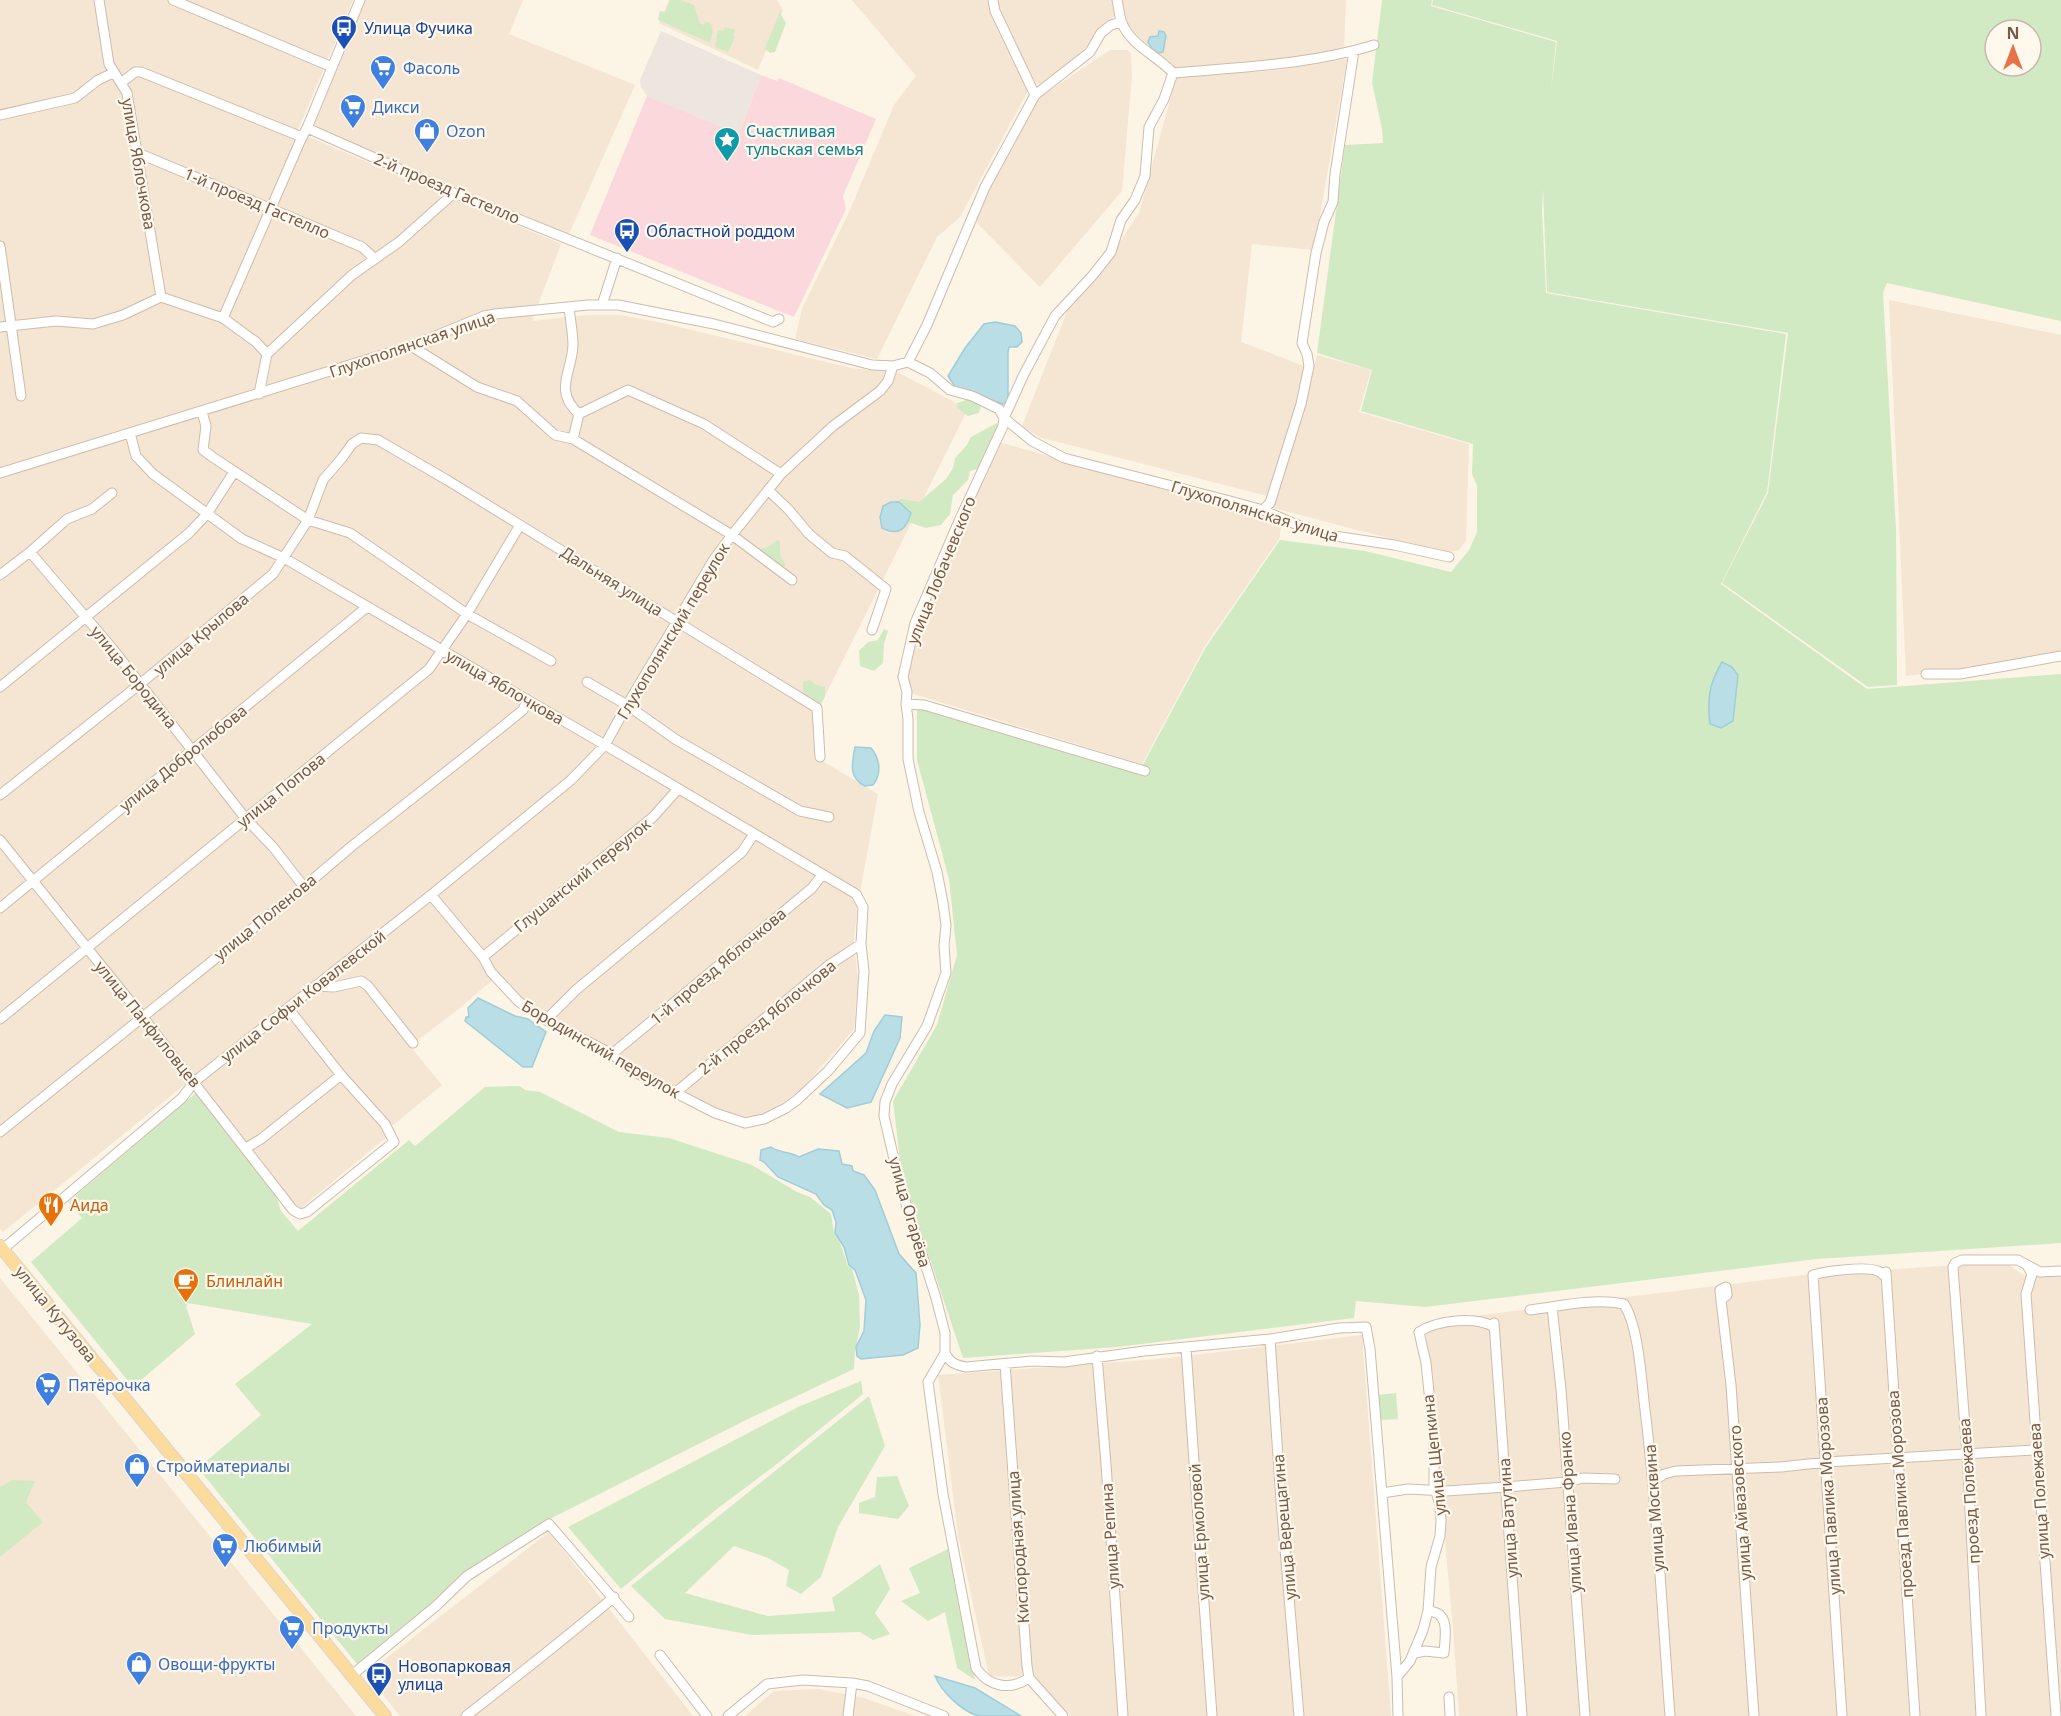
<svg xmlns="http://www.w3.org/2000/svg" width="2061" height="1716" font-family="'Noto Sans',sans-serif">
<rect width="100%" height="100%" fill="#fcf4e5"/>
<path fill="#f4e6d3" d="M0,0H353L297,132L561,244L532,321L586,315H621L667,324L851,368L899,373L968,409L821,704L824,762L878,794L857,909L854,941L858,979L854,1029L802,1089L767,1115L750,1119L716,1110L521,1001L498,975L460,1008L410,1046L442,1085L392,1126L395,1130L301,1208L297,1207L194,1077L3,1232L0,1229Z
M365,0H523L509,34L635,85L569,234L457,189L317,128L314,122Z
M669,0H777L783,10L758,70L659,23Z
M852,0H987L991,13L1028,91L960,217L937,237L877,359L795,339L802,309L850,210L894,105L916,76Z
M996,0H1114L1117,13L1094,36L1074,63L1041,85L1036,84L998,10Z
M1120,0H1346L1344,50L1259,62L1176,69L1144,44L1127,23Z
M1110,50H1127L1131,54L1132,75L1122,191L1040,287L974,220L986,191L1040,97Z
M1347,59L1314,250L1252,244L1241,342L1304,366L1294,412L1267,496L1039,437L1022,426L1072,299L1093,283L1139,213L1176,78L1279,70Z
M1889,300L2061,335V657L1906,676Z
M1317,355L1371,370L1359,412L1469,444L1466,540L1459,550L1446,553L1273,508L1303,415Z
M999,442L1282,523L1279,539L1205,646L1142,764L907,692V678L917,630Z
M2004,1262L2024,1275L2061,1274V1716H1459L1453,1628L1425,1322L1805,1275Z
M0,1278L356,1716H0Z
M1362,1335L1391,1716H1071L1033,1677L989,1676L958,1535L938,1375L1160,1359Z
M549,1532L693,1716H400L366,1674Z
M819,1689L864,1698L915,1716H745L774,1691Z"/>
<path fill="#ece6df" d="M661,31L761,75L739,134L647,96L641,87L640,80Z"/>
<path fill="#fad8db" d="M761,75L777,81L779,78L876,119L843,196L846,209L794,317L590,235L647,96L739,134Z"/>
<path fill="#d2eac3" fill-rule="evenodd" d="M670,0H681L694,5L700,23L704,25L705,21L711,24L713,31L710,43L658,20L660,11L665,12Z
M1382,0H1432L1431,6L1556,42L1551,90L1557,41L1432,5L1433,0H2061V321L1887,283L1883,293L1896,530L1897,685L1868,687L1722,583L1768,493L1788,333L1547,292L1543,189L1542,210L1546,293L1786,334L1767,492L1721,584L1867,689L2061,674V1243L1817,1259L1425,1307L1356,1301L1354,1318L1117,1347L963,1358L902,1176L893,1101L937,1025L957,955L949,879L917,760V706L1138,774L1206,647L1280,540L1365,551L1451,572L1469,550L1477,532V486L1472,474L1473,444L1361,411L1372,370L1317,353L1345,145L1383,143L1382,129L1372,83ZM1995,30H2031V66H1995Z
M781,10V15L786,23L775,52L770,53L765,49L766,45Z
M725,27L735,30L733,36L735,37L728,52L715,47L718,30L723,31Z
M967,396L982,403L979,413L968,416L958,409L957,403L964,401Z
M997,423L1000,428L987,449L981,468L970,471L968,480L953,495L950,514L941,525L926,528L908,522L911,517L908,509L898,506V501L901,499L919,502L946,479L953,468L955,458L967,445L971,437Z
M777,540L780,542V554L786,566L779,568L761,555L760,549L770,546Z
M884,629L888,631L884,644L883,663L874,671L860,666L859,651L868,642L878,640Z
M810,680L816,685L825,687V697L821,703L810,701L803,691V682Z
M520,1086L525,1090L540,1092L619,1132L669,1138L752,1165L797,1192L810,1197L831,1214L834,1233L840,1243L848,1266L852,1269L859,1295L860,1328L855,1351L854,1369L746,1420L548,1520L436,1602L357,1664L198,1468L261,1415L235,1384L312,1324L188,1303L186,1306L195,1334L133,1387L31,1262L82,1218L68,1202L197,1092L275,1193L281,1211L298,1231L409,1140L415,1146L485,1087Z
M861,1381L863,1394L777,1464L717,1509L621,1589L568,1527L798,1407Z
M1396,1393L1398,1419L1379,1420L1377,1395Z
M869,1396L885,1446L838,1527L821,1577L801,1594L786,1586L789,1570L768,1558L734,1546L685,1593L768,1616L835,1611L832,1598L880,1564L890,1589L875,1613L890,1634L873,1640L860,1632L752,1635L665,1619L631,1586Z
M897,1476L909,1506L898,1519L859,1513V1503L875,1497L877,1477Z
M13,1480L35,1481L26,1502L43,1522L0,1557V1487Z
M950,1548L975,1680L957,1668L945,1612L928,1621L901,1601L920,1593L909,1568Z"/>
<path fill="#b9dee6" stroke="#9fced8" stroke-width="1.5" d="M1159,31L1164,32L1166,36L1163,52L1158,53L1152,49L1148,42L1150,37L1158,36Z
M995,322L1015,326L1021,333L1022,342L1017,347H1009L1008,352V400L1003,404L956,388L948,376L965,348L984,324Z
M891,502H899L911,513C906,530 899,536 882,528L880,517L883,506Z
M1722,662L1732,667L1738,675L1733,721L1721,728L1710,724C1707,698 1709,684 1722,662Z
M855,747L871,748C880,758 882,774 873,785L865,786C848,777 852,764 855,747Z
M478,998L515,1016L528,1019L546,1032L532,1067H523L465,1021L466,1017H469L468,1008Z
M885,1015L902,1017L900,1038L871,1102L847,1108L820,1094L866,1053L874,1031Z
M771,1147C781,1154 790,1151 799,1157L818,1149L839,1151L842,1164L852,1166L853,1171L864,1175L875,1190L899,1254L916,1273L920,1325L918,1348L903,1355L861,1359L857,1356L856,1347L864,1331L866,1300L855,1270L849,1265L844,1247L835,1233L836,1222L832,1210L824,1205L816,1194L778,1177L764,1162L760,1160L761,1150Z
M935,1676L975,1688L1021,1716C1008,1716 991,1716 979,1716C962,1712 941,1691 935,1676Z"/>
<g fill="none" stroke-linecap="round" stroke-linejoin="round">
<defs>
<path id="minor" d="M99,0L109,64L127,93L161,297
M173,0L332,67
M993,0L995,11L1035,95
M1117,0C1119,8 1119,16 1122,23C1131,46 1158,56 1173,73C1240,67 1309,65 1374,45
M1173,73L1164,99L1149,127L1145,176L1135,200L1121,220L1111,252L1093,275L1055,316L1024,374L1004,418L1032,441L1064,458L1230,501L1263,510L1295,524L1328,535L1394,545L1449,557
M121,83L135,72H141L302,137L307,128L360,0
M0,115L75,98L98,80L113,73
M307,128L454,193L773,322L779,319
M138,153L362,247L374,258
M0,246L21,396
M602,305L617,258
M569,307C570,319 573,332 573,345C572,372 553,391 579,414
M223,318L302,137
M0,327L56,321L93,324L123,315L161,297L223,318L256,342L267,354
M411,346L477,387L517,401L555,435L573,439L732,535L792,580
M908,362L927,325L985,187L1035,95L1090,52L1101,33L1111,25L1121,22
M259,394L267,354L352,275L399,242L454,193
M202,412L206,426L203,450L214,458L308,520L350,533L467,614L551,661
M130,433L136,456L153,474L242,539L284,558L605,745L856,894L863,907L861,944L864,971L860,1033L828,1071L797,1100L786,1108L764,1119L745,1123L715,1113L631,1070L612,1054L546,1020L519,1002L491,972L483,957L431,895
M573,439L579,414L628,390L704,424L781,474
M0,473L411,346L484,316L495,314L588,305H618L714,324L872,365L893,366L908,362L930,373L950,390L972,396L999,409L1004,418L1003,426L959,521L915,623L903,677L907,692L906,704L924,705L1145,771
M768,490L788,509L809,534L832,553L845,556L886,589L872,630
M1263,510L1270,503L1301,404L1309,366L1307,354L1302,343L1316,253L1324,222L1333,202L1335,174L1354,51
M30,552L112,648L246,819L273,847L304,887
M0,575L30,552L67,519L92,509L112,493
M1926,674H1960L2061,656
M587,682L627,705L675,739L800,811L829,817
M0,687L189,533L207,514L234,472
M906,704L908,719V759L919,812L937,872L943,903L946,925L944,946L946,973L927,1026L892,1084L885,1102L884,1116L900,1185L936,1298L945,1333V1353L928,1382L943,1494L976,1668C989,1687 1010,1691 1029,1678
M0,795L140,684L273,574L308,520L323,480L342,458L352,444L361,438L378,440L447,480L817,708L820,757
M0,840L142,1016L293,1210L300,1214L307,1212L394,1142L385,1124L341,1075L288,1008
M0,908L367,607
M483,957L653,817L678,789
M315,986L334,987L361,981L368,986L413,1043
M0,1019L429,669L467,614L520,525
M546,1020L576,990L742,852L754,834
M612,1054L812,888L822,875
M675,1093L829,965L861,944
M0,1132L298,892L352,846L471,752L523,710L527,700
M246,1148L261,1139L341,1075
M3,1249L182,1098L194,1082L431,895L571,780L605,745L627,705L714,559L732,535L781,474L833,426L880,391L888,381L893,366
M2028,1267L2032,1274L2026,1294L2056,1716
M1886,1272L1915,1716
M1721,1300L1727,1295L1726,1287L1720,1290L1721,1300L1731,1385L1754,1716
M1552,1307L1561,1389L1585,1716
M1530,1310C1561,1306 1593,1298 1624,1304C1638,1326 1641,1374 1644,1401C1657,1506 1662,1611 1670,1716
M1494,1323L1522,1716
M1270,1339L1281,1501L1299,1716
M1186,1348L1212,1716
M945,1353C950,1363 956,1365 966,1367L1032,1361L1064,1362L1144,1351L1270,1339L1339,1328L1366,1327L1370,1349L1397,1677L1398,1716
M1097,1356L1106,1464L1123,1716
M1005,1364L1027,1666L1029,1678L1063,1716
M1654,1481L1664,1474L1676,1471L1781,1467L1826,1462L2036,1450
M1382,1493L1408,1489L1446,1491L1506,1487L1567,1482L1583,1478L1615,1479
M1415,1653L1425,1651L1444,1653C1445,1636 1451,1612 1428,1611
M660,1655L707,1716
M352,1675L436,1606L467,1576L549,1524L629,1617
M1397,1677L1410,1661L1423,1630L1428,1611L1431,1567L1440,1536L1441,1521L1440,1505L1434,1485V1441L1426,1363L1419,1332C1437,1320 1476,1316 1494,1327
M1449,1697L1450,1716
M466,1716C516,1677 566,1638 614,1597
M728,1716L767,1684L803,1680L852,1683L868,1686L944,1716
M848,1716L852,1683
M1842,1716L1813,1275C1826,1271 1866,1266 1878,1271C1881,1272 1883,1275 1886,1277
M1981,1716L1967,1454L1953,1267L1955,1263L1962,1260H2018L2040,1272L2061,1271"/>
<path id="major" d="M0,1246L385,1716"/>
</defs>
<use href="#minor" stroke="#cebcab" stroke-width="11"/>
<use href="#major" stroke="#dbd4d0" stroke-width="14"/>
<use href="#minor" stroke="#fff" stroke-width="9"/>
<use href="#major" stroke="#fbdc9d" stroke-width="12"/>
</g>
<defs>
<symbol id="bus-pin" viewBox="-11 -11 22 30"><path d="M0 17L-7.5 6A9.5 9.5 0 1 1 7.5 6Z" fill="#1a4fb4" stroke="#fff8ec"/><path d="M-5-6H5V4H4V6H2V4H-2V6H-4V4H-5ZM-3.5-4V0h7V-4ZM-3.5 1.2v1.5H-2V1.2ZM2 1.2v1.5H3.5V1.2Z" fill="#fff"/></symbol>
<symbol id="supermarket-pin" viewBox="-11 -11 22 30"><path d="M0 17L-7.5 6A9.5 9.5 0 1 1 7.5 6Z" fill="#3f7fe0" stroke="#fff8ec"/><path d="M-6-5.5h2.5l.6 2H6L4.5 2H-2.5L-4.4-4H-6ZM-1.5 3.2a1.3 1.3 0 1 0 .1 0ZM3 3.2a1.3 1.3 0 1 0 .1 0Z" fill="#fff"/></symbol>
<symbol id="shop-pin" viewBox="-11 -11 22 30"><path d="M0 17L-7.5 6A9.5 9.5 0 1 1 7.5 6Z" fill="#3f7fe0" stroke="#fff8ec"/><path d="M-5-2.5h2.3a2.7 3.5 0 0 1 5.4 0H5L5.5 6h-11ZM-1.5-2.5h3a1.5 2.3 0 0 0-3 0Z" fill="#fff"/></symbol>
<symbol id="sight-pin" viewBox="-11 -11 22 30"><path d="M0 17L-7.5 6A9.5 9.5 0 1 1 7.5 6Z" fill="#0f9aa8" stroke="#fff8ec"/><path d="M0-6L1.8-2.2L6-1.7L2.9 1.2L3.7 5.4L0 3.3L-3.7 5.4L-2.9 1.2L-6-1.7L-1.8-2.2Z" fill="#fff"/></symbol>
<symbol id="restaurant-pin" viewBox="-11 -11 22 30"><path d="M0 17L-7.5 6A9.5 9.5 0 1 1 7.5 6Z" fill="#e8710a" stroke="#fff8ec"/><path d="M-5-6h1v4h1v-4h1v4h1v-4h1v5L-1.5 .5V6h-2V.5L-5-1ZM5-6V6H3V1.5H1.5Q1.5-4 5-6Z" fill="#fff"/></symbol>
<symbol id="cafe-pin" viewBox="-11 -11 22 30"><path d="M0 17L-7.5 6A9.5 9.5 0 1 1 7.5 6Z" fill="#e8710a" stroke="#fff8ec"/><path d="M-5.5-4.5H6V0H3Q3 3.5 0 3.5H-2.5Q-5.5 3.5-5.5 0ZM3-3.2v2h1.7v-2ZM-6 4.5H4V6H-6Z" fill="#fff"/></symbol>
</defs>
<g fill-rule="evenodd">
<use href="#bus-pin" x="329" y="13" width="30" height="40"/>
<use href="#supermarket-pin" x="368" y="53" width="30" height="40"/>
<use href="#supermarket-pin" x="338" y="92" width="30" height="40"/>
<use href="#shop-pin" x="412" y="116" width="30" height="40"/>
<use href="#sight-pin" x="712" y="125" width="30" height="40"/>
<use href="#bus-pin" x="612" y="216" width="30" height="40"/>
<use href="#restaurant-pin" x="36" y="1190" width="30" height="40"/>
<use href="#cafe-pin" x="171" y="1266" width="30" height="40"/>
<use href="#supermarket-pin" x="33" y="1370" width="30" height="40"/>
<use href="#shop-pin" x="122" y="1451" width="30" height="40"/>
<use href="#supermarket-pin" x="210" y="1531" width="30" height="40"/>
<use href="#supermarket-pin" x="277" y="1613" width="30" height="40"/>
<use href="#shop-pin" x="124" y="1649" width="30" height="40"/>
<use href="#bus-pin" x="364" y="1660" width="30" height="40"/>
</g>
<g text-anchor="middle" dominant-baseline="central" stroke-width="4.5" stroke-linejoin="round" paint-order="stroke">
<g font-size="16" fill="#164399" stroke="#fff8ec" text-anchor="start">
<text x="364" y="28">Улица Фучика</text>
<text x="646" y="231">Областной роддом</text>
<text x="398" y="1666">Новопарковая<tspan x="398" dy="18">улица</tspan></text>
</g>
<g font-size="16" fill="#366cbe" stroke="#fff8ec" text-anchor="start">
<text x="403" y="68">Фасоль</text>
<text x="372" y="107">Дикси</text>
<text x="446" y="131">Ozon</text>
<text x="68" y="1385">Пятёрочка</text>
<text x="156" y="1466">Стройматериалы</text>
<text x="244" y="1546">Любимый</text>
<text x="312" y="1628">Продукты</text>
<text x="158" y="1664">Овощи-фрукты</text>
</g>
<g font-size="16" fill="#0d838f" stroke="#fff8ec" text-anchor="start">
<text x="746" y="131">Счастливая<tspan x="746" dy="18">тульская семья</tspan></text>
</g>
<g font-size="16" fill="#765b4a" stroke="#fff8ec">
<text transform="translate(139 164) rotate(80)">улица Яблочкова</text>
<text transform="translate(447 188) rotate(23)">2-й проезд Гастелло</text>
<text transform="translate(257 203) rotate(23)">1-й проезд Гастелло</text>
<text transform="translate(412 344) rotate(-19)">Глухополянская улица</text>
<text transform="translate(1255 511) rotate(17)">Глухополянская улица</text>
<text transform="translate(941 570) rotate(-68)">улица Лобачевского</text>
<text transform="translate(612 581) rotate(32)">Дальняя улица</text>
<text transform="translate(673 631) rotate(-59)">Глухополянский переулок</text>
<text transform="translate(201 634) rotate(-40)">улица Крылова</text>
<text transform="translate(134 677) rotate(51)">улица Бородина</text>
<text transform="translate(505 687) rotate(30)">улица Яблочкова</text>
<text transform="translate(183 758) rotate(-39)">улица Добролюбова</text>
<text transform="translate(281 790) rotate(-39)">улица Попова</text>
<text transform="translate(582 875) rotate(-39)">Глушанский переулок</text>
<text transform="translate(265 917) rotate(-39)">улица Поленова</text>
<text transform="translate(718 966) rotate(-40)">1-й проезд Яблочкова</text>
<text transform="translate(303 996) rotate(-38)">улица Софьи Ковалевской</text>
<text transform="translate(767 1017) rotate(-39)">2-й проезд Яблочкова</text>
<text transform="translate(148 1024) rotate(51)">улица Панфиловцев</text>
<text transform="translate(601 1049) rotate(30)">Бородинский переулок</text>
<text transform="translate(910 1212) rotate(74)">улица Огарёва</text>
<text transform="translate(56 1314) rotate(51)">улица Кутузова</text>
<text transform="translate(1434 1455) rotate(-96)">улица Щепкина</text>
<text transform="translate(1969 1491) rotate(-94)">проезд Полежаева</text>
<text transform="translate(2039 1491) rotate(-94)">улица Полежаева</text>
<text transform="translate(1900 1494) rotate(-94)">проезд Павлика Морозова</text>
<text transform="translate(1828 1496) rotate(-94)">улица Павлика Морозова</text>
<text transform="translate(1740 1503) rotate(-94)">улица Айвазовского</text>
<text transform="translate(1654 1508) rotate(-94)">улица Москвина</text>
<text transform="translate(1570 1512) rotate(-94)">улица Ивана Франко</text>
<text transform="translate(1508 1518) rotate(-94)">улица Ватутина</text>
<text transform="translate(1284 1527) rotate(-95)">улица Верещагина</text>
<text transform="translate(1199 1532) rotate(-94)">улица Ермоловой</text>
<text transform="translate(1110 1536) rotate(-94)">улица Репина</text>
<text transform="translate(1018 1547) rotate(-94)">Кислородная улица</text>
</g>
<g font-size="16" fill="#c56008" stroke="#fff8ec" text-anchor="start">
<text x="70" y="1205">Аида</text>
<text x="206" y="1281">Блинлайн</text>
</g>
</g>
<g transform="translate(2013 48)"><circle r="28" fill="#fff8ec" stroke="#c8b9ab" stroke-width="1.5"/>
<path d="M0-4.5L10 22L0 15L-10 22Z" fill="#e77249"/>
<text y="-9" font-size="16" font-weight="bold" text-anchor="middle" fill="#765b4a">N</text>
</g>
</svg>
